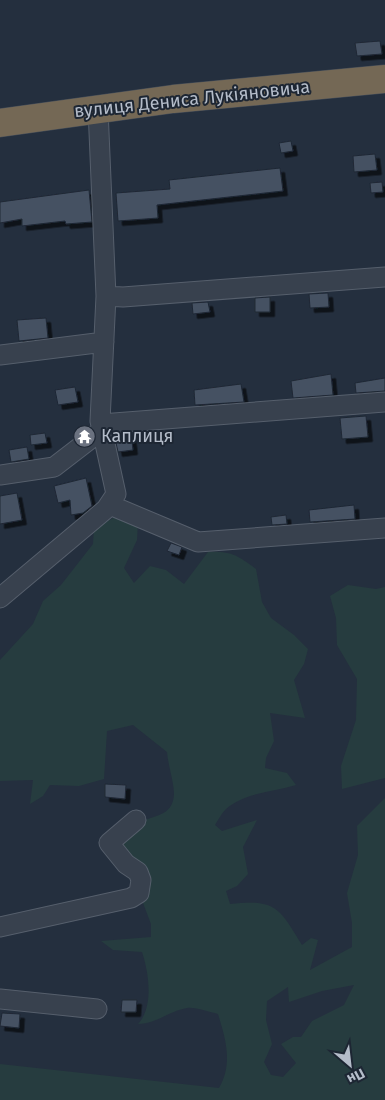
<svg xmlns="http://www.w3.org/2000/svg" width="385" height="1100" font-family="'Fira Sans',sans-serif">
<defs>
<filter id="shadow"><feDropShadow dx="4.5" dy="4.5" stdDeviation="0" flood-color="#0009"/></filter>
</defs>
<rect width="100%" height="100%" fill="#242f3e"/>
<path fill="#263c3f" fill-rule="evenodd" d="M120,514L138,522L137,540L124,568L134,583L150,566L166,570L184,584L208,552C231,551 237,555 256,569L262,602L271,618L294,635L308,649L304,664L294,680L305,718L270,713L274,741L266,758L265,768L287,773L296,785C273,792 246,792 226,809C222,813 218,820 215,825L222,831L257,820L243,847L248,874L237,886L226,891L230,904C275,899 279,907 302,945L311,938L318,940L310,970L352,947V923L347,893L358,855L357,826L385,798V1100H0V1064L219,1088C233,1064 226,1040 218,1014C209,1012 196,1007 187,1008C169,1011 156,1024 138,1024C154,1007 149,973 142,952L113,950L101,941L151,937V924L143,903L146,883L118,841C124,835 131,829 138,824C152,814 173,818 174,794C174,782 168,765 167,752L133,725L107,731L104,779L79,786L50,785L43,796L30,804L33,780L0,781V660L33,624L43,601L61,585L93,544L94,529ZM354,985L344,1005L312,1021L301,1037H293L281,1044L296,1063L283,1077L271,1075L264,1062L272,1044L266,1020L267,1001L288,987L289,1002L322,991Z
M348,585L376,589L385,587V778L342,789L341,766L356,720L357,679L337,645L336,618L330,596Z"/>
<path fill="#455162" stroke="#1f2835" filter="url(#shadow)" d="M380,41L382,54L357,56L355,43Z
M291,141L293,151L281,153L279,143Z
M375,154L377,170L354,172L353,156Z
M280,168L283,191L157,205L158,218L118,221L116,193L170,189L169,180Z
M382,182L383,192L371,193L370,183Z
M89,190L92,222L66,224L65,221L22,226V219L0,223V202Z
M328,293L329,307L310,308L309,294Z
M270,297V312H255V298Z
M208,302L210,312L193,314L192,303Z
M46,318L48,338L19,341L17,320Z
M331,374L333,395L293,398L291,381Z
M385,378V391L356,393L355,383Z
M241,384L244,402L195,405L194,390Z
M75,387L78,402L58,405L55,390Z
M366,416L368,437L342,439L340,418Z
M45,433L47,443L31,445L30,435Z
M131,433L133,450L118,452L114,434Z
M27,447L29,459L11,462L9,450Z
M86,478L92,506L83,513L71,515L70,500L58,503L54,486Z
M17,493L22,520L0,524V496Z
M354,505L355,519L310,522L309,510Z
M286,515L287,524L272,525L271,517Z
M171,543L182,547L179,555L167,551Z
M105,784L126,785L125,799L105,797Z
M122,1000H137L136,1012H121Z
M2,1013L20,1014L19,1028L0,1026Z"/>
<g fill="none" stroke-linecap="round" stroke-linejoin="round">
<defs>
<path id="minor" d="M106,296L123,297L385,277
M0,355L104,342
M101,424L385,402
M0,475L54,467L102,430
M110,505L198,542L385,528
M0,598L106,509L116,494L100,421L106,296L98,109
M0,927L131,898L139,893L141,880L138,872L126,864L109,843L136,820
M0,999L97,1009"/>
<path id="highway" d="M0,123L173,99L385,79"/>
</defs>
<use href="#minor" stroke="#565f6c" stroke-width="21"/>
<use href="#highway" stroke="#434c59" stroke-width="29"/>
<use href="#minor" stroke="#38414e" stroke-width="19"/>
<use href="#highway" stroke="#746855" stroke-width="28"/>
</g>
<defs>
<symbol id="temple-disc" viewBox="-11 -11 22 22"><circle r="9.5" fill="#6b7280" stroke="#1d2633"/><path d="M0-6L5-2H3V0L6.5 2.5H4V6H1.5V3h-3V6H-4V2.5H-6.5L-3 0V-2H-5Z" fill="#fff"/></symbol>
</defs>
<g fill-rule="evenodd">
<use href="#temple-disc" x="72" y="424" width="25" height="25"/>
</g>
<g text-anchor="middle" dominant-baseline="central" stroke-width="4" stroke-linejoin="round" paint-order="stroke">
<g font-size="18" fill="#b4bcc9" stroke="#1d2633">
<text transform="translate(192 99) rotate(-6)">вулиця Дениса Лукіяновича</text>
</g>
<g font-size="18" fill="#b4bcc9" stroke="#1d2633" text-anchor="start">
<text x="101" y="436">Каплиця</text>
</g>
</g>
<g transform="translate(350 1065) rotate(152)" stroke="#1d2633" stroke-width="4" paint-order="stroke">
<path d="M0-4L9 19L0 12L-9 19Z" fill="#b4bcc9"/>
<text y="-8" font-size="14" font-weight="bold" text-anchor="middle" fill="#b4bcc9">Пн</text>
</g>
</svg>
